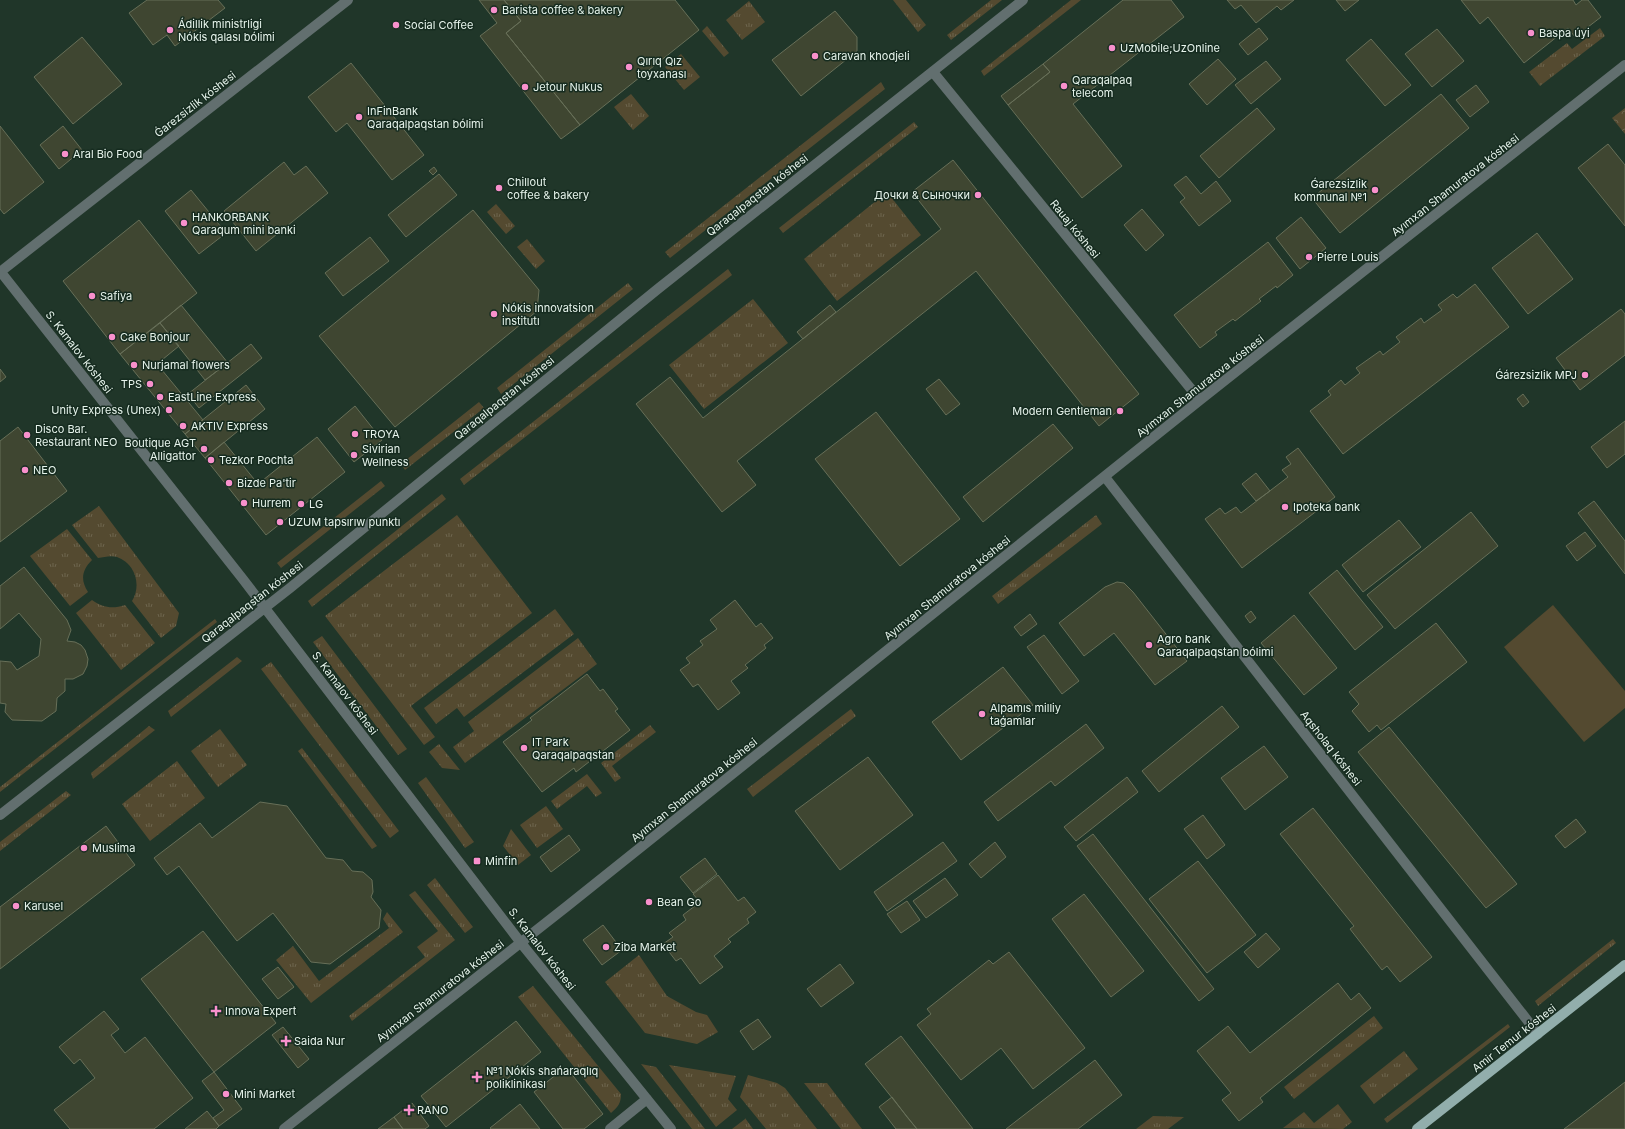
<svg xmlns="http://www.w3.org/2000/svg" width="1625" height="1129" font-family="Inter,sans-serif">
<defs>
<pattern id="grass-tufts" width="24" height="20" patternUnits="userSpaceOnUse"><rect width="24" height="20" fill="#544a30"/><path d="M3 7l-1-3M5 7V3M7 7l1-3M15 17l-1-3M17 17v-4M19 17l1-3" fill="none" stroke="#6d654e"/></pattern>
<pattern id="park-crowns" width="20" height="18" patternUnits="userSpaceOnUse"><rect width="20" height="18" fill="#544a30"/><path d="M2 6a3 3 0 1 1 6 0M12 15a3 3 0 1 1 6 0" fill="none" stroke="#6d654e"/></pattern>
</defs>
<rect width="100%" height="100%" fill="#203629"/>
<path fill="url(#grass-tufts)" d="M893,0H906L926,25L918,32Z
M991,0H1002L951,40L947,35Z
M1071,0H1081L984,76L981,71Z
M749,1L765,22L742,40L726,20Z
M707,26L729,53L724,57L702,31Z
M1600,28L1605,36L1540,86L1529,72L1567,43L1572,49Z
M681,54L700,77L684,90L665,67Z
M881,82L885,89L670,258L665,252Z
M631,94L649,116L633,130L614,107Z
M914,122L918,127L783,233L779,228Z
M887,192L921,235L837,301L804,259Z
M496,204L515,226L506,234L487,212Z
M527,239L545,261L536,269L517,247Z
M728,269L732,275L464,485L460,479Z
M628,283L633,289L501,394L497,388Z
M753,299L788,343L704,409L669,365Z
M479,402L484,408L405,470L401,464Z
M381,481L385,486L281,568L277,563Z
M442,494L446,499L312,607L308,601Z
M99,506L179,613L176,626L161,638L132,601C142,585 135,563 117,557C111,555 104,557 98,558L72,525Z
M457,515L532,613L411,706L435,737L424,745L325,616Z
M1096,515L1102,524L998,604L992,596Z
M67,529L92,560C82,570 80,580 88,592L70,606L30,556Z
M92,600C103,608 113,609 125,605L155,643L121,670L76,613Z
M555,609L574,634L464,717L457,708L436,724L424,708Z
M215,619L217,622L0,792V787Z
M322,636L407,749L398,755L313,642Z
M578,638L597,664L465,763L453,747L474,731L468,722Z
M237,657L242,661L171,717L168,711Z
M271,662L399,831L390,838L261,669Z
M851,709L856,716L753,797L747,789Z
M650,725L656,732L612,766L621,778L615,782L601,763Z
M149,726L155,730L93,779L91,773Z
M220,729L247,765L218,787L191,751Z
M439,744L460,770L442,768L429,752Z
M302,748L377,846L372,849L298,751Z
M177,761L205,798L150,841L122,804Z
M587,774L602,793L596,797L587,786L557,809L551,801Z
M426,777L474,842L465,848L418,783Z
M66,791L71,795L0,851V842Z
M546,806L563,829L537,848L520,825Z
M511,829L531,855L518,865L503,846Z
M435,878L473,927L465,933L427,885Z
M415,891L455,940L352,1021L349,1016L425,957L417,947L438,931L409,895Z
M387,912L403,932L311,1003L276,960L293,946L319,981L389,928L383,919Z
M1613,939L1616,943L1538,1006L1535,1001Z
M639,955L667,996L696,1012L707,1015L718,1032L697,1044L645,1033L605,982Z
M533,986L621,1094C621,1103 618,1107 611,1113L518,997Z
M1374,1016L1383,1028L1294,1099L1284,1087Z
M1508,1024L1510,1027L1387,1123L1384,1119Z
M1404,1051L1418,1069L1374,1104L1360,1086Z
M641,1064L656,1067L705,1129H692Z
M669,1065L736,1076L728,1099L737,1110L716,1127Z
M748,1075L777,1083L785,1088L817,1129H766L740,1097Z
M804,1083H827L862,1129H841Z
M1338,1104L1352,1122L1343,1129L1283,1128L1304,1112L1314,1123Z
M1153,1116L1184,1117L1168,1129H1136Z
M745,1118L753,1129H732L745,1119Z"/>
<path fill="url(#park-crowns)" d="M1625,108V134L1612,118Z"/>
<path fill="#544a30" d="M1553,605L1625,691V708L1584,742L1504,647Z"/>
<path fill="#3f4631" stroke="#676f58" d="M147,0H218L225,8L175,46L167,35L153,45L129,13Z
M479,0H504L521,21L506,33L580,125L561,139L480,36L497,23Z
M504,0H675L699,30L580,125L506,33L521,21Z
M1123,0H1171L1184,17L1073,104L1122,166L1082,198L1008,105L1050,72L1043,64Z
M1227,0H1294L1281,10L1277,6L1256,23L1241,5L1235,9Z
M1336,0H1359L1345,11Z
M1461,0H1573L1576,5L1582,0H1588L1601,17L1575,37L1568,28L1524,63L1488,17L1480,24Z
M835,11L857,37V51L801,96L772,60Z
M1259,28L1268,39L1248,55L1239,44Z
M1437,29L1464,61L1432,87L1405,54Z
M82,37L122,84L73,124L34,77Z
M1371,39L1411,85L1385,106L1346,60Z
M1218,59L1236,79L1207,105L1189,84Z
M1266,61L1281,79L1251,104L1235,85Z
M351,63L424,155L392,180L347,123L336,132L308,97Z
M1043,64L1050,72L1008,105L1001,96Z
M1476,85L1489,102L1470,117L1456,100Z
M1441,94L1469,128L1340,233L1312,198Z
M1257,108L1275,129L1219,178L1200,156Z
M0,126L44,182L4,214L0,209Z
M63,126L82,150L59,169L40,145Z
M1608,144L1625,165V226L1578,168Z
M953,160L1139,394L1099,426L976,271L737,461L756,485L722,512L636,404L670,377L703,418L941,229L912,192Z
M284,162L294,175L306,166L328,193L256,251L224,211Z
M434,167L437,171L433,175L429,171Z
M439,174L457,195L406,237L388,215Z
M1186,176L1201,194L1216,181L1231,201L1199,226L1180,202L1185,198L1174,185Z
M191,190L226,233L199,254L165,211Z
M1142,209L1164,235L1146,251L1124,225Z
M473,210L539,290L537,311L395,427L319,336Z
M1301,217L1326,248L1300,269L1276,238Z
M139,220L197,293L120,354L63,281Z
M1537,233L1573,279L1528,314L1492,268Z
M370,237L389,261L343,296L325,273Z
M1268,242L1293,275L1277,288L1276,286L1259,299L1261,301L1235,321L1233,319L1215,332L1217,335L1200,348L1174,315Z
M1475,284L1509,327L1343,454L1310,411L1331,395L1328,391L1341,380L1345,385L1360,373L1356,368L1380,351L1383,355L1400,342L1396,337L1421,318L1424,323L1442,310L1438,305L1453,294L1457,298Z
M181,305L228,363L205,380L160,323Z
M830,305L836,312L803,339L797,332Z
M1621,309L1625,314V355L1580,390L1556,358Z
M160,323L179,346L157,364L203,420L185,434L120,354Z
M251,344L262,358L199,408L188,394Z
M0,369L6,377L0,382Z
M939,379L960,404L946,415L926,389Z
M246,385L265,409L205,458L185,434Z
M1523,394L1529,402L1523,407L1517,399Z
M355,406L382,440L354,462L328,429Z
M876,412L960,519L900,566L815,459Z
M1625,421V454L1607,468L1591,447Z
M1053,424L1073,448L983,522L963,497Z
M18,427L67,491L0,542V441Z
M317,437L345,472L266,535L205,458L224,442L258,484Z
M1298,448L1335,497L1242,568L1205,519L1220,508L1225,514L1236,507L1241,513L1288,477L1282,470L1291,464L1286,457Z
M1256,473L1270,491L1256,501L1242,484Z
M1594,501L1625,541V574L1578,513Z
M1471,512L1498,546L1395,629L1367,595Z
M1399,520L1421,547L1363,592L1342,565Z
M1585,532L1596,546L1577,561L1566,546Z
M24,567L67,620L71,630L67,641L75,642L81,645L85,650L88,659L87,666L83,674L73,679H65V691L57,698L56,711L42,721L12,720L5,712L6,704L0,703V661L11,662L17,670L39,656L41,639L19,613L0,629V586Z
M1337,570L1383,627L1355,650L1309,593Z
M1117,582L1124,583L1133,592L1187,661L1155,685L1114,633L1084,656L1059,623L1105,587Z
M735,600L756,627L761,623L773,638L764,645L766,648L745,665L748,668L731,681L740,693L718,710L698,684L693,687L680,670L690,663L686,658L703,645L700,641L717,629L710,620Z
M1251,611L1256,618L1250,623L1245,616Z
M1030,614L1037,624L1021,636L1014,627Z
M1294,615L1337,668L1304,695L1261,643Z
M1436,623L1467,662L1381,730L1377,725L1369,732L1352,711L1359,704L1349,692Z
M1044,635L1079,681L1062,694L1027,647Z
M1003,667L1033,705L961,760L932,722Z
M587,674L600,691L603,689L618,709L615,711L630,730L576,772L574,768L542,792L503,742L532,720L530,718Z
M1222,706L1239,727L1159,792L1142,771Z
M1086,724L1104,748L1055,786L1051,781L998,821L984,802Z
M1389,727L1517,884L1486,908L1358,752Z
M1264,746L1288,777L1245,810L1221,778Z
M868,757L913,815L840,870L795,811Z
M1127,777L1138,792L1076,841L1064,827Z
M260,802L287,806L326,858L343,860L352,871L363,872L372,880L373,892L371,897L381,910L379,928L330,964L311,962L273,913L237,941L179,866L167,875L154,858L200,823L212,838Z
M1313,808L1432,957L1400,982L1387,966L1382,970L1350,929L1354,926L1280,834Z
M1203,815L1225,845L1207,859L1184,829Z
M1576,819L1586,832L1565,848L1555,836Z
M106,826L135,865L0,969V907Z
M1093,834L1214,989L1199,1001L1077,846Z
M569,835L580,850L551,872L540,857Z
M943,842L957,861L887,911L874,892Z
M995,842L1006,857L981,878L969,864Z
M705,858L717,874L693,893L680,877Z
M1198,861L1256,935L1207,973L1149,899Z
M718,875L738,901L744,897L756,912L747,919L749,923L728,939L731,942L714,956L723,967L700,984L681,958L676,961L663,944L673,937L669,933L686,920L683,915L700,902L693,894Z
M945,878L958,895L926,918L913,901Z
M1084,894L1144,971L1111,997L1052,919Z
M907,901L920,920L901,933L887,914Z
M603,925L622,950L602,965L583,940Z
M203,931L276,1023L214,1072L141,979Z
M1266,933L1280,949L1258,968L1244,952Z
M1009,952L1085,1048L1033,1089L1001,1048L961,1080L917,1025L931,1014L927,1009L989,960L993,964Z
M840,964L854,983L821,1007L807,989Z
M278,967L294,987L278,999L262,979Z
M1338,983L1351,1000L1359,993L1371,1008L1260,1098L1263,1102L1239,1121L1222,1100L1231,1093L1197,1051L1228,1026L1250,1053Z
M104,1011L119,1029L111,1035L125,1053L145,1037L193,1098L154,1129H70L54,1110L95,1078L80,1059L74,1064L59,1047Z
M758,1019L771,1037L753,1050L740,1031Z
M516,1021L541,1052L446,1127L421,1096Z
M283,1027L309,1059L298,1068L272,1035Z
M901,1036L973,1129H917L865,1064Z
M1095,1060L1122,1095L1078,1129H1006Z
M566,1067L603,1114L584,1129H563L534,1092Z
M214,1072L242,1109L219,1126L213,1118L224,1110L202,1081Z
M1625,1082V1129H1564L1580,1117Z
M892,1097L907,1117L917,1129H896L879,1107Z
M412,1103L429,1126L425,1129H403L394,1117Z
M520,1104L540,1129H491L490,1128Z
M207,1111L219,1126L216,1129H185Z
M394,1117L403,1129H378Z"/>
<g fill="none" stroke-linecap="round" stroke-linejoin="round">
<path stroke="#626f6f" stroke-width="10" d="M933,72L1200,400
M0,271L242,578L521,943L671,1129
M0,272L348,0
M1105,477L1538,1034
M0,815L290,588L659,288L1023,0
M284,1129L566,907L1200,400L1625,65
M610,1129L647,1099"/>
<path stroke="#92aeac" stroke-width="10" d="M1417,1129L1625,965"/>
</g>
<g fill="#f890cc" stroke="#162c20" stroke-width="1.5">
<circle cx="494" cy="10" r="4"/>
<circle cx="396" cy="25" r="4"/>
<circle cx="170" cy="30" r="4"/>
<circle cx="1531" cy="33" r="4"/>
<circle cx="1112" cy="48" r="4"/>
<circle cx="815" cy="56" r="4"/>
<circle cx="629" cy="67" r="4"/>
<circle cx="1064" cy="86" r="4"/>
<circle cx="525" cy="87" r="4"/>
<circle cx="359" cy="117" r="4"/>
<circle cx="65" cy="154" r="4"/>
<circle cx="499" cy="188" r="4"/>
<circle cx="1375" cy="190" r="4"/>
<circle cx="978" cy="195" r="4"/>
<circle cx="184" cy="223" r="4"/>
<circle cx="1309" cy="257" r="4"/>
<circle cx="92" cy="296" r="4"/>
<circle cx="494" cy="314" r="4"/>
<circle cx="112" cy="337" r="4"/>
<circle cx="134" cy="365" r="4"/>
<circle cx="1585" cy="375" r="4"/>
<circle cx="150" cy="384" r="4"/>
<circle cx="160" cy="397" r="4"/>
<circle cx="169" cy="410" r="4"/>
<circle cx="1120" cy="411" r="4"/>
<circle cx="183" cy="426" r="4"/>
<circle cx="355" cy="434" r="4"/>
<circle cx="27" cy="435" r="4"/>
<circle cx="204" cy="449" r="4"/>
<circle cx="354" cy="455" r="4"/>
<circle cx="211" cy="460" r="4"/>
<circle cx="25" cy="470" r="4"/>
<circle cx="229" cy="483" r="4"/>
<circle cx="244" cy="503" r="4"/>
<circle cx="301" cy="504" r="4"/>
<circle cx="1285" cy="507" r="4"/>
<circle cx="280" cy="522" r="4"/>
<circle cx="1149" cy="645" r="4"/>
<circle cx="982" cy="714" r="4"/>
<circle cx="524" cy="748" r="4"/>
<circle cx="84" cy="848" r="4"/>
<rect x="473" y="857" width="8" height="8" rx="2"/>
<circle cx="649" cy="902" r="4"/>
<circle cx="16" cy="906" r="4"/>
<circle cx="606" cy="947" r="4"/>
<path d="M214 1005h4v4h4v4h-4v4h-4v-4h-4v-4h4z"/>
<path d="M284 1035h4v4h4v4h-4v4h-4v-4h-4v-4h4z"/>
<path d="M475 1071h4v4h4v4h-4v4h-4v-4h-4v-4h4z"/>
<circle cx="226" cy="1094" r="4"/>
<path d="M407 1104h4v4h4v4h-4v4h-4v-4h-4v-4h4z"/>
</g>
<g text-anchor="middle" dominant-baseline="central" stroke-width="3" stroke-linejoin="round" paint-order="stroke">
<g font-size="11" fill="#e7f4ec" stroke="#162c20" text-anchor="start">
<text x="502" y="10">Barista coffee &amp; bakery</text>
<text x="178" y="24">Ádillik ministrligi<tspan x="178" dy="13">Nókis qalası bólimi</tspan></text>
<text x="404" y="25">Social Coffee</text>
<text x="1539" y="33">Baspa úyi</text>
<text x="1120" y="48">UzMobile;UzOnline</text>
<text x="823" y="56">Caravan khodjeli</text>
<text x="637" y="61">Qırıq Qız<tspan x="637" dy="13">toyxanası</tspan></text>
<text x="1072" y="80">Qaraqalpaq<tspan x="1072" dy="13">telecom</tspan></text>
<text x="533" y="87">Jetour Nukus</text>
<text x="367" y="111">InFinBank<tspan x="367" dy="13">Qaraqalpaqstan bólimi</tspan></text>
<text x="73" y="154">Aral Bio Food</text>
<text x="507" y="182">Chillout<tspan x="507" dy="13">coffee &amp; bakery</tspan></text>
<text x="1367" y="184" text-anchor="end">Ǵarezsizlik<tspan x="1367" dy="13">kommunal №1</tspan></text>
<text x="970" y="195" text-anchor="end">Дочки &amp; Сыночки</text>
<text x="192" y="217">HANKORBANK<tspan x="192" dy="13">Qaraqum mini banki</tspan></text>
<text x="1317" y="257">Pierre Louis</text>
<text x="100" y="296">Safiya</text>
<text x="502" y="308">Nókis innovatsion<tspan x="502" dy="13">institutı</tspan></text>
<text x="120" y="337">Cake Bonjour</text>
<text x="142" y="365">Nurjamal flowers</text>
<text x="1577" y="375" text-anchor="end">Ǵárezsizlik MPJ</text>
<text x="142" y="384" text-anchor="end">TPS</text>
<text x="168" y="397">EastLine Express</text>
<text x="161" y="410" text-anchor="end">Unity Express (Unex)</text>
<text x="1112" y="411" text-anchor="end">Modern Gentleman</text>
<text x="191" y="426">AKTIV Express</text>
<text x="35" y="429">Disco Bar.<tspan x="35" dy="13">Restaurant NEO</tspan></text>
<text x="363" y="434">TROYA</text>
<text x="196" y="443" text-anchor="end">Boutique AGT<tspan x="196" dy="13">Alligattor</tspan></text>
<text x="362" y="449">Sivirian<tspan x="362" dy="13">Wellness</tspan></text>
<text x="219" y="460">Tezkor Pochta</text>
<text x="33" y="470">NEO</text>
<text x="237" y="483">Bizde Pa'tir</text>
<text x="252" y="503">Hurrem</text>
<text x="309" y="504">LG</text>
<text x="1293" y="507">Ipoteka bank</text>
<text x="288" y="522">UZUM tapsırıw punktı</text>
<text x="1157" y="639">Agro bank<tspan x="1157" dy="13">Qaraqalpaqstan bólimi</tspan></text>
<text x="990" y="708">Alpamıs milliy<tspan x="990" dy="13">taǵamlar</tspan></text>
<text x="532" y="742">IT Park<tspan x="532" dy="13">Qaraqalpaqstan</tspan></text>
<text x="92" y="848">Muslima</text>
<text x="485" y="861">Minfin</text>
<text x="657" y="902">Bean Go</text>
<text x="24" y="906">Karusel</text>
<text x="614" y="947">Ziba Market</text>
<text x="225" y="1011">Innova Expert</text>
<text x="294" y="1041">Saida Nur</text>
<text x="486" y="1071">№1 Nókis shańaraqlıq<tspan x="486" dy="13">poliklinikası</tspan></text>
<text x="234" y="1094">Mini Market</text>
<text x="417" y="1110">RANO</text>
</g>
<g font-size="11" fill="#e7f4ec" stroke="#162c20">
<text transform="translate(195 104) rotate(-38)">Ǵarezsizlik kóshesi</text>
<text transform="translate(1455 185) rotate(-38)">Ayımxan Shamuratova kóshesi</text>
<text transform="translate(757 195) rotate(-38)">Qaraqalpaqstan kóshesi</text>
<text transform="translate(1075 229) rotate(51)">Rauaj kóshesi</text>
<text transform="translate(79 352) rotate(52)">S. Kamalov kóshesi</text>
<text transform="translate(1200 386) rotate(-38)">Ayımxan Shamuratova kóshesi</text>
<text transform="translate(504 398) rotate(-39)">Qaraqalpaqstan kóshesi</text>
<text transform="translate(947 588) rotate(-39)">Ayımxan Shamuratova kóshesi</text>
<text transform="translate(252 602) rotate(-38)">Qaraqalpaqstan kóshesi</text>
<text transform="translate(345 693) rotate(53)">S. Kamalov kóshesi</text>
<text transform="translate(1331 748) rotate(52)">Aqsholaq kóshesi</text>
<text transform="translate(694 790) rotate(-39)">Ayımxan Shamuratova kóshesi</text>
<text transform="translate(542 949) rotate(52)">S. Kamalov kóshesi</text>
<text transform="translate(440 991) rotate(-38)">Ayımxan Shamuratova kóshesi</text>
<text transform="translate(1514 1038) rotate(-38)">Amir Temur kóshesi</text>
</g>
</g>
</svg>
